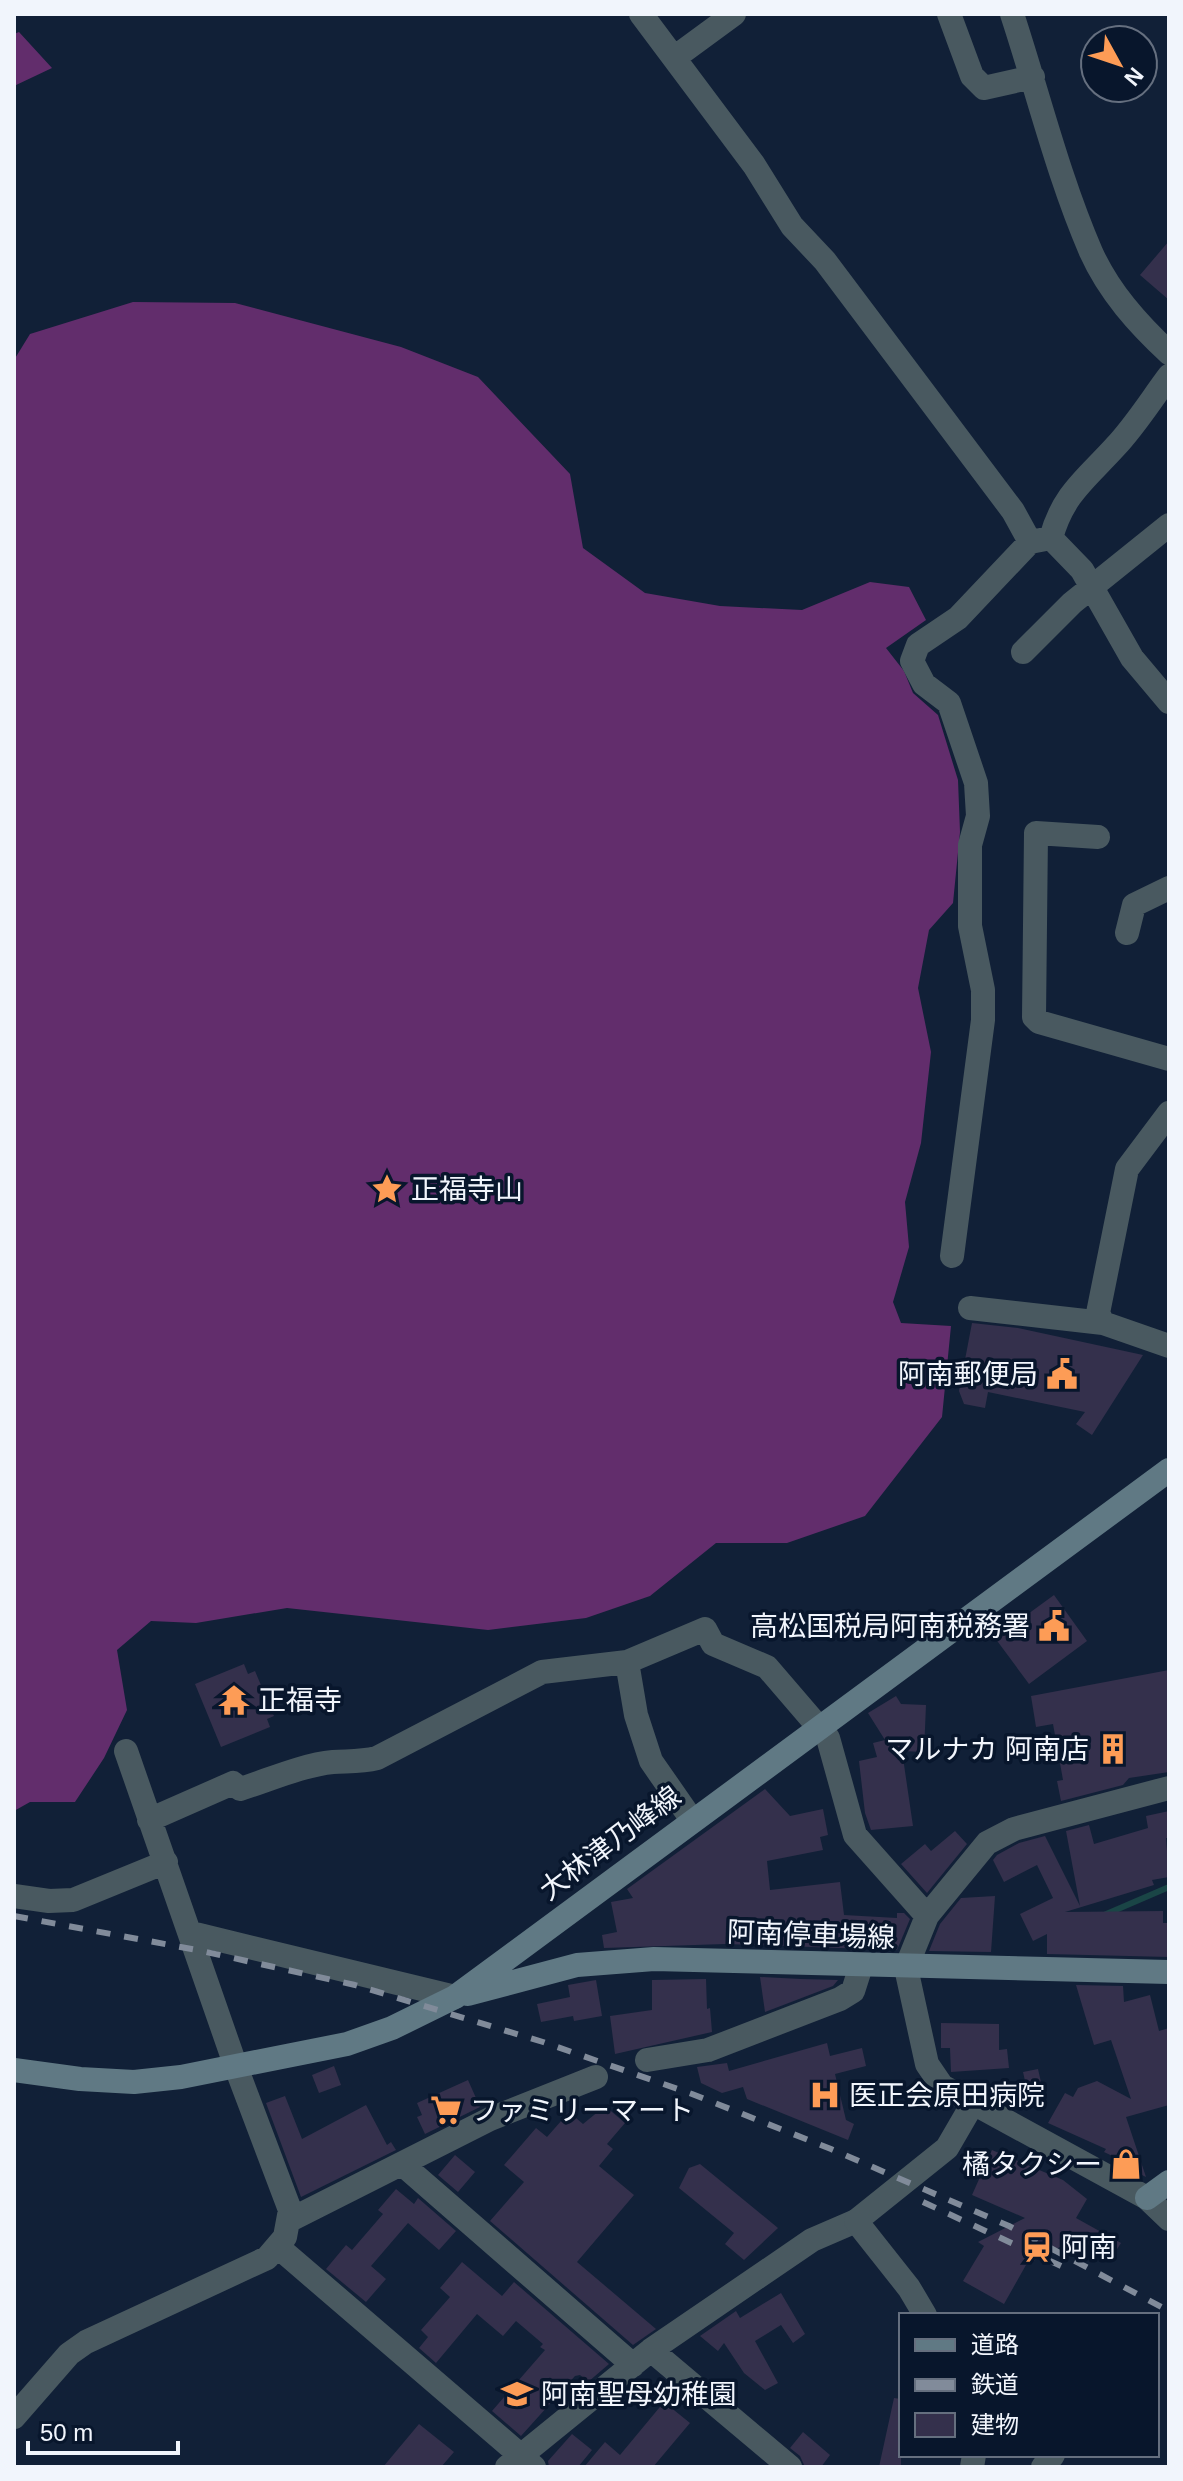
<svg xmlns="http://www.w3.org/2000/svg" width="1183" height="2481" font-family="Helvetica,'Noto Sans JP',sans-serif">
<rect width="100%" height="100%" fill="#112037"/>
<path fill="#622d6c" d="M19,32L52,68L14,86V34Z
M133,302L235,303L401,347L478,377L570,474L583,548L645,593L720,606L802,610L870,582L909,587L926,620L886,648L904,671L913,693L938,715L958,780L960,832L953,903L929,930L918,988L931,1052L921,1143L905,1202L909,1247L893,1302L901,1323L951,1326L942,1417L865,1516L787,1543H716L650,1596L586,1618L488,1630L287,1608L196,1623L151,1621L117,1650L127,1710L104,1758L75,1802H30L14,1811V360L30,334Z"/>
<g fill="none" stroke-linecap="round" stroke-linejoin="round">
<path stroke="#1a4546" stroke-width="6" d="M1104,1915L1169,1887"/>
</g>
<path fill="#34304c" d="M1169,241V300L1140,275Z
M972,1323L1018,1328L1143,1355L1092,1435L1076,1424L1085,1412L988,1392L985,1408L964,1404L959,1391Z
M1054,1595L1087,1641L1029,1684L995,1638Z
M244,1664L248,1674L255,1671L274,1716L267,1719L270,1727L221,1747L195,1684Z
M1169,1670V1772L1129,1778L1123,1785L1061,1801L1057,1781L1063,1780L1053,1724L1036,1727L1031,1696Z
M896,1696L901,1704L926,1705L924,1752L902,1751L913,1826L871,1830L865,1813L859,1761L877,1757L873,1743L885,1740L868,1713Z
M765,1789L790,1816L823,1809L828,1835L820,1837L823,1850L767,1861L770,1890L840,1882L844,1915L897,1918V1913H904L910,1919L897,1950L725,1944L604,1948L602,1935L617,1932L611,1902L633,1898L627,1889Z
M1169,1811V1838H1166L1169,1877L1152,1880L1154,1885L1065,1912L1163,1911V1923H1169V1957L1047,1954V1934L1033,1941L1020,1914L1053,1898L1037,1865L1004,1882L993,1860L997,1855L1019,1843L1045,1836L1080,1906L1066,1831L1089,1825L1094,1844L1148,1828L1146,1816Z
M955,1831L967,1844L927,1893L901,1864L925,1844L931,1851Z
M995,1896L991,1952L929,1951L940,1924L961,1898Z
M760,1977L801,1979L838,1980L833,1986L765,2012Z
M706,1979L707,2009L710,2008L712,2032L615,2054L610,2016L652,2010V1980Z
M596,1980L602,2016L574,2021L573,2016L541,2022L537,2004L570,1997L568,1985Z
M1076,1985L1123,1986L1124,2002L1150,1995L1159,2031L1169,2028V2105L1126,2117L1146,2177L1124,2166L1125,2162L1104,2152L1106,2149L1048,2123L1065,2093L1073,2097L1078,2088L1097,2081L1131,2099L1111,2040L1094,2045Z
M941,2023L999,2024V2050L1007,2049L1009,2068L951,2072L950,2048H941Z
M827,2043L830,2056L862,2048L866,2066L835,2074L846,2120L854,2124L848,2140L747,2099L743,2087L722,2093L701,2083L697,2067L727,2063L729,2071Z
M334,2066L341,2085L319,2093L312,2075Z
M1038,2069L1043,2091L1028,2094L1023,2072Z
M468,2080L480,2107L425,2134L417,2117L422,2115L417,2103Z
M285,2096L302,2139L366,2105L387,2145L391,2142L396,2150L301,2197L266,2103Z
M605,2106L625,2123L607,2144L613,2149L599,2166L634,2195L577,2262L656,2329L633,2345L490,2221L524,2182L504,2165L536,2128L547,2137L569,2112L583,2124Z
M992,2150L1063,2180L1087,2199L1076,2218L1121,2243L1112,2257L1077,2238L1026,2265L1004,2304L963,2281L984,2246L978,2242L1025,2218L972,2195Z
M455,2155L475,2172L458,2192L438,2175Z
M700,2164L778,2228L744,2260L725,2244L734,2233L679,2188L689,2168Z
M396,2189L414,2204L418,2198L456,2231L439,2250L408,2223L371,2266L386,2279L366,2302L326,2269L346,2245L352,2250L383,2214L378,2210Z
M462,2262L502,2296L514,2282L609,2364L588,2382L580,2375L575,2376L521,2436L492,2411L545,2350L540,2347L543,2344L516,2321L503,2336L477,2314L436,2363L419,2348L428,2337L421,2330L450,2297L440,2288Z
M781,2293L805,2334L793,2343L781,2325L755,2341L778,2383L765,2390L744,2373L724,2343L718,2351L700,2336L736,2311L740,2318Z
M894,2398L901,2399V2467H879Z
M664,2402L690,2423L653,2467H584L605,2442L620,2455Z
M419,2424L454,2452L441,2467H383Z
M803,2432L830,2455L821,2467H805L800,2456L790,2448Z
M572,2434L592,2450L578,2467H549L548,2461Z"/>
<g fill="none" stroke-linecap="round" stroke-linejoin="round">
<path stroke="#495960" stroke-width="24" d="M641,14L754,165L792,226L825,261L1013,511L1030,542
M949,14L972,76L984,88L1033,77
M1012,14C1038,93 1058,176 1091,252C1109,292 1138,324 1169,353
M674,58L734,14
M1051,538L1082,570L1132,658L1169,702
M1023,652L1072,603L1169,525
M1098,837L1036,833L1034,1017L1039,1022L1169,1059
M1127,933L1134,905L1169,888
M1169,1113L1127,1169L1098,1313L1103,1323L1169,1346
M952,1256L983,1020V990L970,926V845L978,816L976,783L949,703L924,684L912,661L918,645L958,618L1030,542L1051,538C1063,494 1086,479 1115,447C1135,426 1151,400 1169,376
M970,1308L1103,1323
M627,1662L636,1715L651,1761L692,1820
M149,1820L233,1783L240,1789C269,1780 302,1765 333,1762C349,1761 361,1762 377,1758L542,1672L627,1662L705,1629L713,1644L767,1667L828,1738L855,1835L927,1916L906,1968
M14,1896L49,1901L73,1900L166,1862
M927,1916L987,1843L1014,1829L1169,1788
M191,1933L455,1997
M647,2060L708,2050L840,1999L853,1991L861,1966
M402,2164L633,2365
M290,2220L490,2119L596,2077
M278,2247L534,2467
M651,2350L790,2467
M14,2417L69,2354L86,2342L267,2258L285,2237L290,2210L236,2067L126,1751
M507,2467L651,2350L812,2240L856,2221
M1043,2467L1053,2455"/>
<path stroke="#495960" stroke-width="24" d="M906,1968L927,2064L942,2086L1147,2198L1169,2219
M925,2315L909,2288L856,2221L947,2148L972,2105
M972,2467L974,2455"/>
<path stroke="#607984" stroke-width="24" d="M468,1994L577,1965L654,1959L1169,1972
M14,2070L80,2079L134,2082L181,2077L347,2044L392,2028L455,1997L1169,1470
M1147,2198L1169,2182"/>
<path stroke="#818b9a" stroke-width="6" stroke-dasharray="14 14" stroke-linecap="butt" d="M14,1916L197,1950L355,1985L543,2042L692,2094L831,2149L1009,2226L1169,2311
M923,2202L1061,2266"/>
</g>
<defs>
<symbol id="sight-bare" viewBox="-9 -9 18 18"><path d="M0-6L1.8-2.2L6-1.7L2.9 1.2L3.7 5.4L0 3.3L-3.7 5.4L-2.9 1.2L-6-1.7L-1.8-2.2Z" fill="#fd9c56" stroke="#08162c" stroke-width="2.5" paint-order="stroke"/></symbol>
<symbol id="civic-bare" viewBox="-9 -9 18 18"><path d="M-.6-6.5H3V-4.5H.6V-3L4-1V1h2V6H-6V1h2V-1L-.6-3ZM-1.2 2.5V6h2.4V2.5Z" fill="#fd9c56" stroke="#08162c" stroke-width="2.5" paint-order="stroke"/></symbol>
<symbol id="temple-bare" viewBox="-9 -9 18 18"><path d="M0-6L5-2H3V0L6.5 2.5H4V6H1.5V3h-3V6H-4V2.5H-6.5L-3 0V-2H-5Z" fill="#fd9c56" stroke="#08162c" stroke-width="2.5" paint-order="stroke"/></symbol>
<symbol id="building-bare" viewBox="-9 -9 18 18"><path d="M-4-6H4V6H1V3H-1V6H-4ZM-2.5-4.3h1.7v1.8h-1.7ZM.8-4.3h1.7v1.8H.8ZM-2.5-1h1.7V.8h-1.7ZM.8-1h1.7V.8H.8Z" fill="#fd9c56" stroke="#08162c" stroke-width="2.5" paint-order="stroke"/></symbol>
<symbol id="hospital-bare" viewBox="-9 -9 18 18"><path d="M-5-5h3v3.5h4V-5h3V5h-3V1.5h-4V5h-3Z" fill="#fd9c56" stroke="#08162c" stroke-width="2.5" paint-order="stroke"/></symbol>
<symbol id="supermarket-bare" viewBox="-9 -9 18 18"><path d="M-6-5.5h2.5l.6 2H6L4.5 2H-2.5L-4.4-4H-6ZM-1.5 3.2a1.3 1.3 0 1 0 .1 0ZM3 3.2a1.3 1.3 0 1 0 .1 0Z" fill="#fd9c56" stroke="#08162c" stroke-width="2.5" paint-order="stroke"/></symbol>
<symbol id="shop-bare" viewBox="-9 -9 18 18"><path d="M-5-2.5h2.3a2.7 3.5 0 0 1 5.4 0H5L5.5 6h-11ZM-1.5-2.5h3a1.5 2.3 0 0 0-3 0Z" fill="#fd9c56" stroke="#08162c" stroke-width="2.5" paint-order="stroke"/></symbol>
<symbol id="station-bare" viewBox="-9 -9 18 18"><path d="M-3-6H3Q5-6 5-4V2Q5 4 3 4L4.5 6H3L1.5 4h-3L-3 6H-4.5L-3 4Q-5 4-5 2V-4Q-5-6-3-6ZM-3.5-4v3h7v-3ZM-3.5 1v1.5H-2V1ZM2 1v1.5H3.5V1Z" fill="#fd9c56" stroke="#08162c" stroke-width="2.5" paint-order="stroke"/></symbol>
<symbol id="school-bare" viewBox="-9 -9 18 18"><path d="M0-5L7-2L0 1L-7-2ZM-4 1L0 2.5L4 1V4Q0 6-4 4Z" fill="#fd9c56" stroke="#08162c" stroke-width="2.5" paint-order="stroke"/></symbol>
</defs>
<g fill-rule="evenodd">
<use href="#sight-bare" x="365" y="1167" width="44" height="44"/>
<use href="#civic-bare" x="1040" y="1352" width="44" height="44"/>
<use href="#civic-bare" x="1032" y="1604" width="44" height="44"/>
<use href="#temple-bare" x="212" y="1678" width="44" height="44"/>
<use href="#building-bare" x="1091" y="1727" width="44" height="44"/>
<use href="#hospital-bare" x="803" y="2073" width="44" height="44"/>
<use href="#supermarket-bare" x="424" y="2088" width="44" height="44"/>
<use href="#shop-bare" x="1104" y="2142" width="44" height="44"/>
<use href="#station-bare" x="1015" y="2225" width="44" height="44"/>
<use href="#school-bare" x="495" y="2372" width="44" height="44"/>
</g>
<g text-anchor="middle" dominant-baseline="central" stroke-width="7" stroke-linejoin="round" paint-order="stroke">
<g font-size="28" fill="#f1f5fc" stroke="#08162c" text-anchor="start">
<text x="411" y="1189">正福寺山</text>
<text x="1038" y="1374" text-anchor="end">阿南郵便局</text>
<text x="1030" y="1626" text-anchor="end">高松国税局阿南税務署</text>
<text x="258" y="1700">正福寺</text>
<text x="1089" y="1749" text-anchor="end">マルナカ 阿南店</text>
<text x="849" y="2095">医正会原田病院</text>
<text x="470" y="2110">ファミリーマート</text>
<text x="1102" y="2164" text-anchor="end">橘タクシー</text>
<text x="1061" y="2247">阿南</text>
<text x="541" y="2394">阿南聖母幼稚園</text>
</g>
<g font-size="28" fill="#f1f5fc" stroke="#08162c">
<text transform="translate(610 1843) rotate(-37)">大林津乃峰線</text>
<text transform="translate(811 1935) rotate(2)">阿南停車場線</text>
</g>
</g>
<rect width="1183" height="2481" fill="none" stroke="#f1f5fc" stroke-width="32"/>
<rect x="899" y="2313" width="260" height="144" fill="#08162c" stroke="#656f7f" stroke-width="2"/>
<rect x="915" y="2339" width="40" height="12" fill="#607984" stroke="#656f7f" stroke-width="2"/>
<text x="971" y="2353" font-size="24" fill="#f1f5fc">道路</text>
<rect x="915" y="2379" width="40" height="12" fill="#818b9a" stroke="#656f7f" stroke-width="2"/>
<text x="971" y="2393" font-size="24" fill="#f1f5fc">鉄道</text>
<rect x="915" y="2413" width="40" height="24" fill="#34304c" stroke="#656f7f" stroke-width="2"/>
<text x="971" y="2433" font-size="24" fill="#f1f5fc">建物</text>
<g transform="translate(1119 64) rotate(130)"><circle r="38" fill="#08162c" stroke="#656f7f" stroke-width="2"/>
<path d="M0-6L14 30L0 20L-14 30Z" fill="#fd9c56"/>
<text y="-12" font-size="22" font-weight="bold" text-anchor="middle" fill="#f1f5fc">N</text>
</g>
<path d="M28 2441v12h150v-12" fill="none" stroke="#f1f5fc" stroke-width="4"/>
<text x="40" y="2441" font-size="24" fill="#f1f5fc" stroke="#08162c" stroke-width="6" paint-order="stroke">50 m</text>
</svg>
